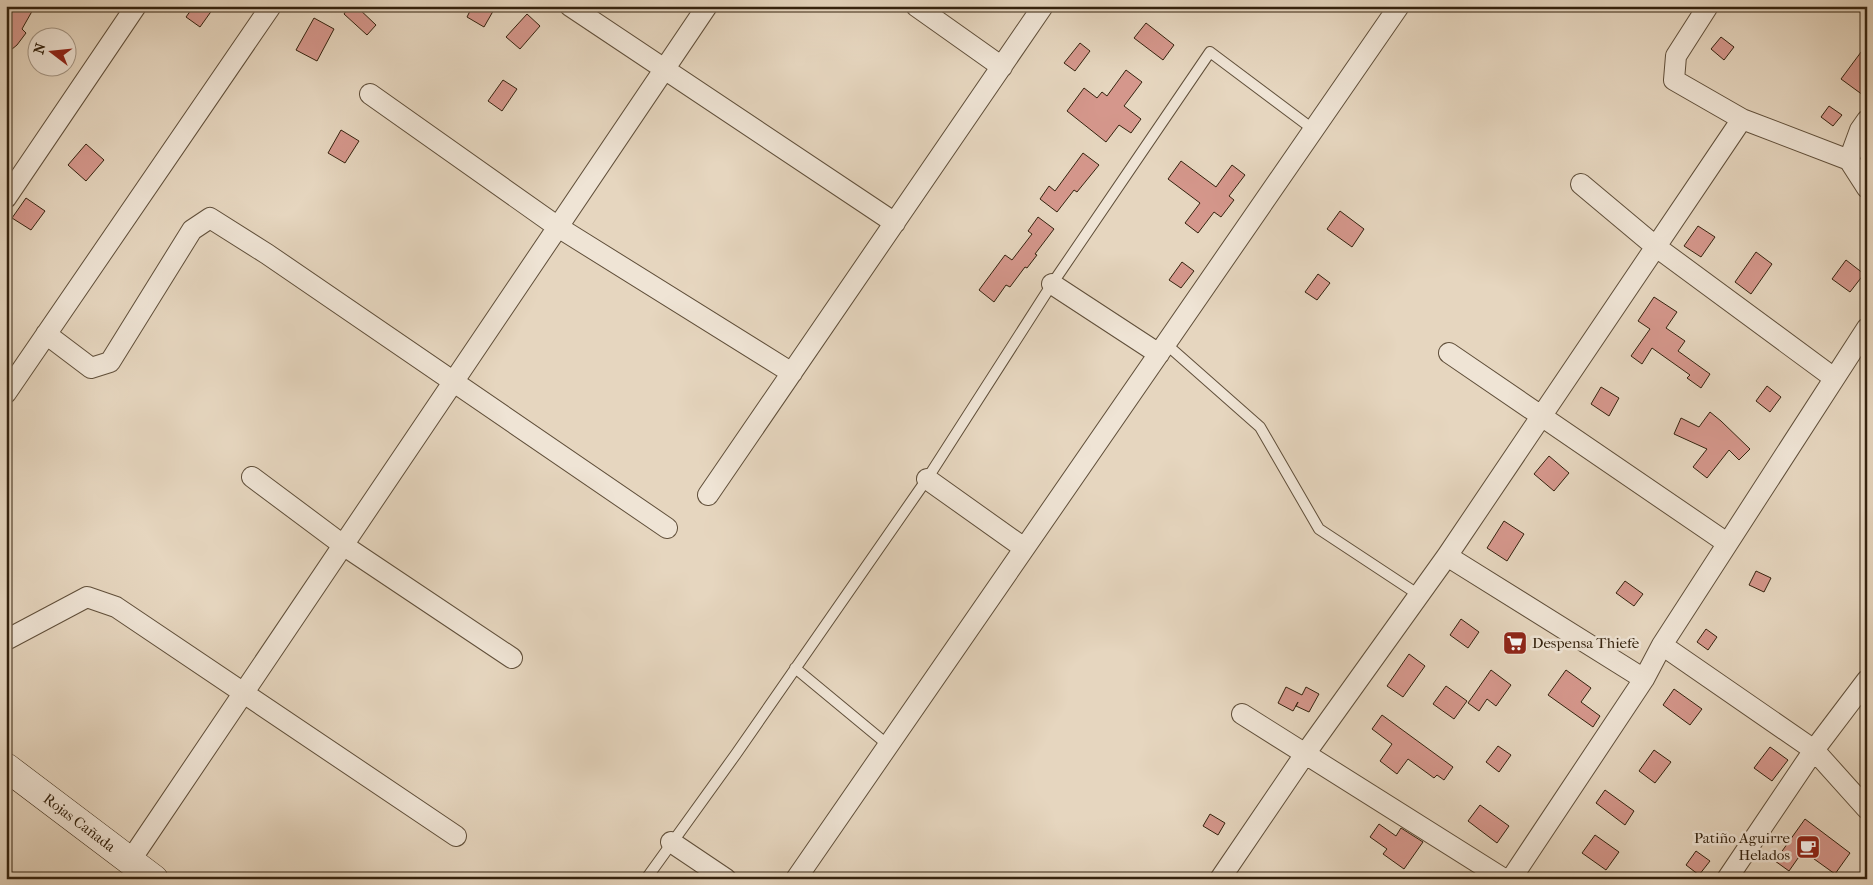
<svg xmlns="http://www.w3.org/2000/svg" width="1873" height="885" font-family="'IM FELL French Canon',serif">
<rect width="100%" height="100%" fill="#e6d6bf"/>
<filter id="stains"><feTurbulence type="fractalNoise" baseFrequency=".004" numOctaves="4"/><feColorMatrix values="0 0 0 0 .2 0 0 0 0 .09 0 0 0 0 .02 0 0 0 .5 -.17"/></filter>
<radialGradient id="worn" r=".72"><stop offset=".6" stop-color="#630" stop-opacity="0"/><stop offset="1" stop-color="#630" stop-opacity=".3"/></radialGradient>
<path fill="#d5978c" stroke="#34220e" d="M15,6H35L22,29L26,33L17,45L6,54V20Z
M194,6H215L200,27L186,17Z
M349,6H356L376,25L367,35L344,14Z
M470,6H496L484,27L467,17L470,11Z
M527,14L540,26L520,49L506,37Z
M314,18L334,29L317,61L296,50Z
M1146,23L1174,45L1163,60L1134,38Z
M1721,37L1734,47L1724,60L1711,49Z
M1080,43L1090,51L1075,71L1064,63Z
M1867,44V98L1841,79Z
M1126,70L1142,82L1124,106L1141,119L1131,133L1119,125L1106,142L1067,111L1084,88L1097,98L1102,92L1107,96Z
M503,80L517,89L502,111L488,101Z
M1829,106L1842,115L1833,126L1821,117Z
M341,130L359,141L345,163L328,153Z
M86,144L104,160L86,181L68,165Z
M1083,153L1099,165L1077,192L1074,190L1057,212L1040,199L1049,186L1055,191Z
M1181,161L1216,187L1232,165L1245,175L1229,196L1234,200L1221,217L1214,212L1198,233L1185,223L1200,203L1168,179Z
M26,198L45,211L31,230L12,218Z
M1340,211L1364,229L1352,247L1327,229Z
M1038,217L1054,229L1035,254L1037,255L1027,268L1025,267L1010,287L1006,285L994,302L979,290L1005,255L1012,260L1032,234L1028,231Z
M1698,226L1715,237L1701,257L1684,246Z
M1756,252L1772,264L1751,294L1735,282Z
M1846,260L1864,274L1850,292L1832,279Z
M1182,262L1194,271L1181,288L1169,280Z
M1318,274L1330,283L1317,300L1305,292Z
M1654,297L1677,312L1666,328L1685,341L1678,351L1710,374L1701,388L1687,378L1690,375L1652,348L1642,364L1631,356L1650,329L1638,321Z
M1767,386L1781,397L1770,412L1756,401Z
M1601,387L1619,398L1609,416L1591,404Z
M1710,412L1721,421L1750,449L1739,460L1729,450L1707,478L1693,467L1707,449L1674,434L1681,418L1699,427Z
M1549,456L1569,473L1554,491L1534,474Z
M1504,521L1524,534L1507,561L1487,548Z
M1756,571L1771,578L1764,592L1749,585Z
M1625,581L1643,594L1634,606L1616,593Z
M1461,619L1479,632L1468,648L1450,635Z
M1706,629L1717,637L1708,650L1697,642Z
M1409,654L1425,666L1403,697L1387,686Z
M1491,670L1511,685L1496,706L1487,699L1479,711L1468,703Z
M1566,670L1591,688L1581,702L1600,716L1593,727L1548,695Z
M1446,686L1467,701L1454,719L1433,704Z
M1286,687L1302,695L1306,687L1319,694L1309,712L1296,706L1298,702L1293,711L1278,703Z
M1674,689L1702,709L1690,725L1663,705Z
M1382,715L1453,767L1444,780L1437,775L1434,778L1408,759L1397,774L1380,761L1392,744L1372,729Z
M1498,746L1511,755L1499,772L1486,762Z
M1770,747L1788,760L1772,781L1754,768Z
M1654,750L1671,762L1655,783L1639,771Z
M1605,790L1634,811L1625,825L1596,803Z
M1480,805L1509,826L1497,843L1468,821Z
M1210,814L1225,823L1218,835L1203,826Z
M1805,819L1850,853L1835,874L1803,851L1789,871L1775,861Z
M1379,824L1396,836L1401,828L1423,842L1404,869L1383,854L1387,849L1370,837Z
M1595,835L1619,852L1606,870L1582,853Z
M1696,851L1710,861L1699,875L1686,865Z"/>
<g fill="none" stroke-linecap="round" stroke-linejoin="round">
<defs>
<path id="service" d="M1166,344L1260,427L1319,529L1419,595
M795,668L888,745
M646,879L736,754L927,479L1052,284L1210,52L1314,130"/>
<path id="minor" d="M570,6L895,223
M916,6L1002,67
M370,94L558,227L792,373
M1742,119L1849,160
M1867,120L1860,130L1849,160L1867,188
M1581,184L1655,246L1834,378
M6,198L136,6
M1052,284L1159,354
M46,334L91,368L110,362L192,230L210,218L267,254L667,528
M1449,353L1727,543
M6,393L271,6
M252,477L343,545L512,658
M927,479L1024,548
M708,495L1043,6
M1447,556L1644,679
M6,640L87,597L116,607L456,836
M1662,645L1814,750L1867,809
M1242,714L1504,879
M671,842L726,879
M130,861L707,6
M796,879L1399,6
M1220,879L1305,754L1447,556L1742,119L1674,80L1676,56L1708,6
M1511,879L1644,679L1662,645L1867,328
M1727,879L1814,750L1867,680"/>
<g id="secondary">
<path id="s1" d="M6,767L154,879"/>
</g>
</defs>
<use href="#service" stroke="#604f3a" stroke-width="12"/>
<use href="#minor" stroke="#604f3a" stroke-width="22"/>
<use href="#secondary" stroke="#34220e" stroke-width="29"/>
<use href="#service" stroke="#efe4d5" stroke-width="10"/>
<use href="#minor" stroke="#efe4d5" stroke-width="20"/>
<use href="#secondary" stroke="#efe4d5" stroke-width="28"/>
</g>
<defs>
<symbol id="supermarket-square" viewBox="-11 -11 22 22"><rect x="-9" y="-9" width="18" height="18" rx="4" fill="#8f2418" stroke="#efe4d5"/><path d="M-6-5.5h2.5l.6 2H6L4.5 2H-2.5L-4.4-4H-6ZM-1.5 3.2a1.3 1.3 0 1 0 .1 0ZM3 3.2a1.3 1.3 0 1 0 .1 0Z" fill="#fff"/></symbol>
<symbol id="cafe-square" viewBox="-11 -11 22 22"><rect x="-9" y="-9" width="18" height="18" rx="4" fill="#8f2418" stroke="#efe4d5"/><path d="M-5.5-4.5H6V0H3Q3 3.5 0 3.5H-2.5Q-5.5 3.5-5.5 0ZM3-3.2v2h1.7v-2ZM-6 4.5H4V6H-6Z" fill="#fff"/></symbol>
</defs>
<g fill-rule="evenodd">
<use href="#supermarket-square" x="1501" y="629" width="28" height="28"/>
<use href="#cafe-square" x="1794" y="833" width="28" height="28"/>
</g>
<g text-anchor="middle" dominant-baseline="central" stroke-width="5" stroke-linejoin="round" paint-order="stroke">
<g font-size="15" fill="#34220e" stroke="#efe4d5" text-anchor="start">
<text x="1532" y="643">Despensa Thiefe</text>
<text x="1790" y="838" text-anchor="end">Patiño Aguirre<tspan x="1790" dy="17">Helados</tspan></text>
</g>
<g font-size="15" fill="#34220e" stroke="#efe4d5">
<text stroke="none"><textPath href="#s1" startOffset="92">Rojas Cañada</textPath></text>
</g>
</g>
<rect width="1873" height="885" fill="none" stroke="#e6d6bf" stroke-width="25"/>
<rect x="8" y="8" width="1858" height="870" fill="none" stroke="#34220e" stroke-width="2.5"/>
<rect x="12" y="12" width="1848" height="860" fill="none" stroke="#34220e"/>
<g transform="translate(52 52) rotate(286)"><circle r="24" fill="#efe4d5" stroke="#a49685"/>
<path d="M0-4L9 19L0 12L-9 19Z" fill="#8f2418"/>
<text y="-8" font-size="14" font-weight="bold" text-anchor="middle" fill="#34220e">N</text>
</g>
<rect width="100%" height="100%" filter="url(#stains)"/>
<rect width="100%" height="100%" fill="url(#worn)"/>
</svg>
